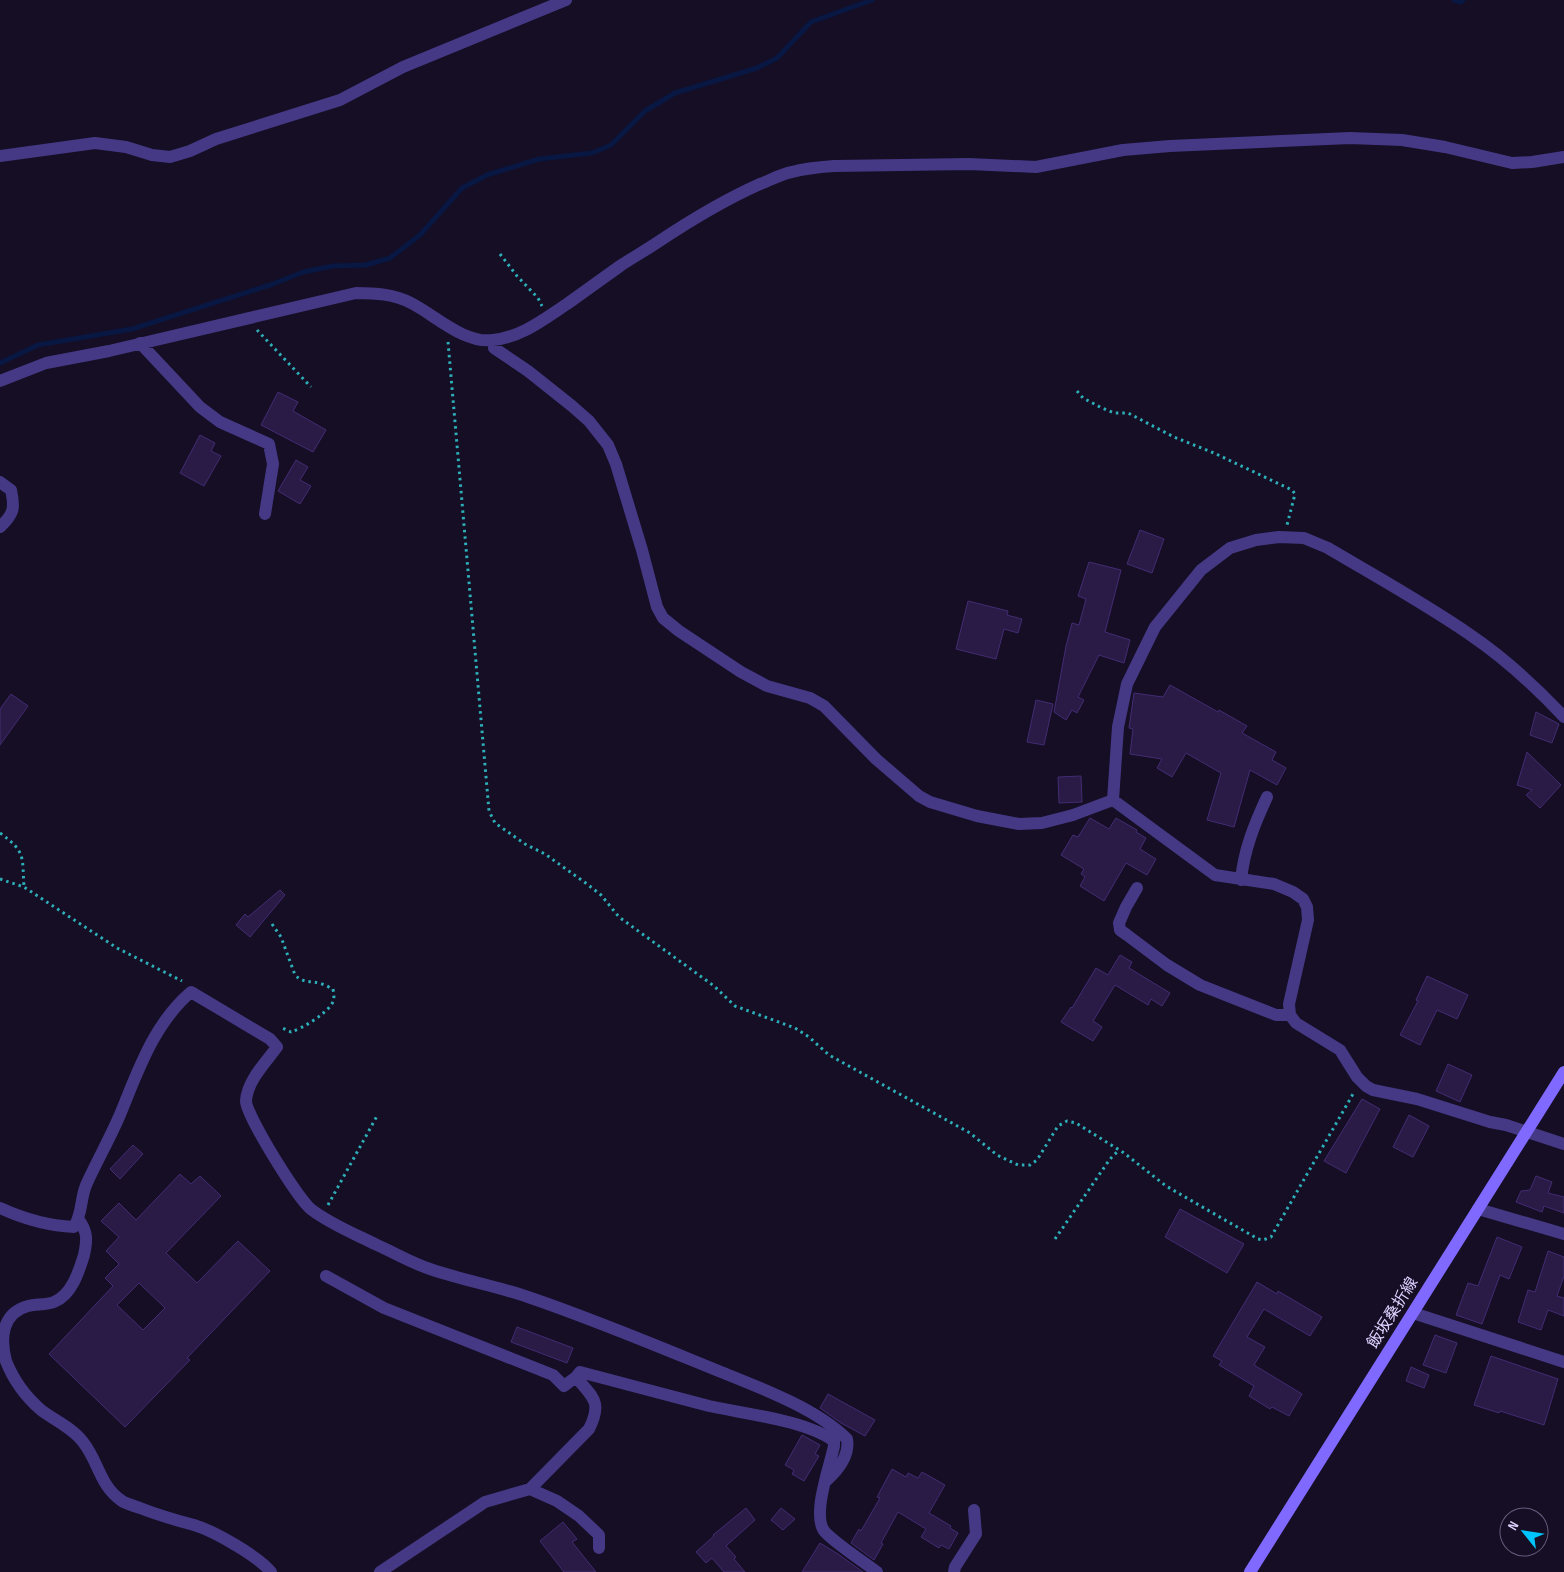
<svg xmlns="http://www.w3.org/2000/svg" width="1564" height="1572" font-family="'Sofia Sans Condensed','Noto Sans JP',sans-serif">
<rect width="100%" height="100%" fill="#150e25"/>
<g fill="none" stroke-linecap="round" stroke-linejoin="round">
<path stroke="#091743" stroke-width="5" d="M1454,0L1461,2L1463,0
M0,363L38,345L132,329L273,284L303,272L333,266L366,265L390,258L420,235L462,188L487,175L539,159L592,153L611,145L645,111L675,93L757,68L777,58L811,22L872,0"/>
</g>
<path fill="#291a46" stroke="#432c73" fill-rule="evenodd" d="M278,392L298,402L293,411L326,430L313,452L261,425Z
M200,435L215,443L211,451L221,456L204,486L180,473Z
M296,460L308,467L300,480L311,486L300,504L278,491Z
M1140,530L1164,539L1152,573L1127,564Z
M1089,562L1121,570L1105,632L1130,640L1124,663L1099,655L1078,697L1084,700L1077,713L1072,710L1066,720L1054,712L1066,646L1072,623L1079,625L1086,599L1078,596Z
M968,601L1008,611L1007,615L1022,619L1018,633L1004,629L996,659L956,649Z
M1170,685L1218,712L1219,710L1247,726L1242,733L1276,752L1272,760L1286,768L1277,785L1250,770L1234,827L1207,820L1221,773L1186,753L1172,777L1157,768L1162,759L1130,754L1133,729L1129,728L1134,693L1163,697Z
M11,694L28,706L0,745V709Z
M1036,700L1053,704L1044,745L1027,742Z
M1536,712L1559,724L1552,743L1530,735Z
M1527,752L1561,785L1540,808L1526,795L1532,790L1517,785Z
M1081,776L1082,802L1059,803L1058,777Z
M1090,818L1109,829L1116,818L1137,830L1136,832L1146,838L1140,849L1156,859L1147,875L1126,863L1104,901L1080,886L1085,877L1081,874L1084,869L1061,855L1073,835L1078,837Z
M280,890L285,895L250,937L236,925L245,914L248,917Z
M1120,955L1132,962L1129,968L1170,993L1162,1006L1151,999L1148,1005L1115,985L1093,1021L1102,1027L1093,1041L1061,1022L1071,1007L1072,1008L1096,968L1108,975Z
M1427,976L1468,995L1457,1019L1437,1010L1420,1045L1400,1035L1418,1001L1416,1000Z
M1448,1064L1472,1075L1460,1102L1436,1091Z
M1362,1099L1380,1109L1346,1173L1324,1161Z
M1409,1115L1429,1126L1413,1157L1393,1147Z
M133,1145L143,1154L120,1179L110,1169Z
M180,1174L191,1184L200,1176L221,1196L166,1253L197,1283L238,1241L270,1271L187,1358L190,1360L125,1427L49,1354L113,1286L105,1278L119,1264L106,1251L119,1237L101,1221L119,1203L136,1220ZM139,1283L165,1308L143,1330L117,1305Z
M1536,1176L1552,1182L1548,1193L1564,1197V1213L1544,1206L1542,1212L1516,1202L1521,1191L1530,1190Z
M1180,1209L1244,1244L1227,1273L1165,1237Z
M1497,1237L1522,1247L1509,1279L1500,1275L1482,1324L1456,1315L1468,1283L1478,1286Z
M1548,1251L1564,1257V1276L1557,1296L1564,1298V1316L1548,1310L1541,1330L1518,1322L1528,1290L1535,1292Z
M1257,1282L1277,1294L1278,1291L1322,1317L1310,1336L1264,1309L1247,1337L1265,1347L1254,1365L1302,1394L1289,1416L1272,1407L1270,1409L1249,1396L1254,1386L1219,1365L1222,1361L1213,1356Z
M517,1327L573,1348L567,1363L511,1342Z
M1435,1335L1457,1343L1446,1373L1423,1365Z
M1491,1356L1558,1379L1544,1425L1500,1411L1499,1413L1474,1405Z
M1411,1367L1429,1375L1424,1388L1406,1381Z
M828,1394L875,1420L865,1436L841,1423L820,1408Z
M802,1435L820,1445L815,1454L819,1456L804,1481L792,1474L794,1470L785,1465Z
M892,1469L906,1477L908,1473L918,1478L922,1472L945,1485L929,1513L951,1526L950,1528L958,1533L949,1549L941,1545L939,1548L921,1537L926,1529L898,1512L881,1543L883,1544L874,1560L851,1543L859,1529L861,1531L880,1498L877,1497Z
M746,1508L755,1520L726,1546L736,1557L734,1559L745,1572H724L712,1558L706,1563L696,1552L714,1536L713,1535Z
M781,1508L795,1519L783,1530L771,1520Z
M563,1522L577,1539L572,1542L596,1572H564L540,1541Z
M820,1543L838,1554L863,1572H802Z"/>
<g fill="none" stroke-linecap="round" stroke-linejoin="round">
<path stroke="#2dafb8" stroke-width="3" stroke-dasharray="2.5 4" stroke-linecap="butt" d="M500,254L517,276L538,298L542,306
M257,330L311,387
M448,342L489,811L495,823L525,844L545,854L587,884L601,895L619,917L714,986L735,1006L795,1028L809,1037L829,1055L970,1133L997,1155L1018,1165H1030L1037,1160L1058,1126L1067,1121L1076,1123L1124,1153L1166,1186L1258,1239L1263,1240L1271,1237L1353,1094
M1077,391L1083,398L1102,408L1114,413H1128L1174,437L1214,453L1292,490L1295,494L1287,525
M0,833C26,852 22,856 24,887
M0,879L24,887L117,948L182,981
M272,924L281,937L295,975C304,984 311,980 322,984C326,985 330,988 333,989C334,995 335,1000 331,1005C324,1015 303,1028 291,1032L280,1027
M328,1205L377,1116
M1055,1239L1110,1159L1119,1150"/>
<path stroke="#453985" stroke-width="12" d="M0,156L95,143L126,147L152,155L170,157L190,151L216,139L340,100L403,67L566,0
M140,343L200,407L220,422L269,444L273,464L265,514
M494,348L528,371L572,406L589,421L608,445L616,464L642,550L657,607L663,618L679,631L741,672L767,686L810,698L824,706L876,759L919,796L930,802L977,816L1019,824L1042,823L1073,815L1113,800
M0,381L46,363L109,351L356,293C375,293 394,294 411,303C435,315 464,344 493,340C522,337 544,319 567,304C585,291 602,279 620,266C632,258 646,250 658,242C691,220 724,200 760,184C771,180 781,174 792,172C806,168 820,167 834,166L969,164L1036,167L1123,150L1170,146L1350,138L1402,140L1445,147L1512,163L1532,162L1564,157
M0,482L11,490C15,508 14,514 0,527
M1564,717C1536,687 1503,657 1469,634C1424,603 1375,576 1328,548L1304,538L1279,537L1256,540L1230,548L1201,570L1155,627L1127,684L1118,727L1113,800L1215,875L1274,884L1293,892L1303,899L1307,907L1308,920L1289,1004L1290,1015L1296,1023L1340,1050L1357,1077L1366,1086L1373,1090L1417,1099L1490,1122L1506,1125L1564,1144
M1241,880C1244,850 1254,825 1267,797
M1137,888L1126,907L1119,923L1120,930L1127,935L1167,965L1200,985L1276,1015H1290
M0,1208C24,1219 49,1226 74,1227C83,1213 80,1197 87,1183C97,1161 109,1140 119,1117C137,1074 153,1024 191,992L270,1039L277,1047C266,1062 247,1081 246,1101C246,1115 299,1201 312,1210C332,1225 355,1234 377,1245C395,1253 412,1263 430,1269C462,1280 496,1286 528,1297C593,1319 657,1346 721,1372C761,1388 817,1409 847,1439C850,1456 838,1470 827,1480
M1478,1209L1564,1234
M79,1220C88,1232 87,1241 84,1255C79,1271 72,1295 54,1302C46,1305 36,1304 28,1306C2,1313 0,1338 6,1361C13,1379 26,1397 41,1410C54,1420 73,1428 83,1442C99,1462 99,1485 122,1501C127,1504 134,1506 140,1508C158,1515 175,1520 194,1525C214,1531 258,1556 271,1572
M326,1276L384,1308L553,1375L564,1386L576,1377L580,1372C623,1383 666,1395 709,1406C745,1414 805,1420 834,1441V1446C830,1466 811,1516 825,1532C836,1544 863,1561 877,1572
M1413,1313L1564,1362
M530,1489L557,1501L579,1516L599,1535V1548
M380,1572L485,1502L530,1489L589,1429C603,1401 592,1397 576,1377
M954,1572L955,1567L976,1534L974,1510"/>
<path stroke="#8069ff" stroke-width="12" d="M1250,1572L1564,1072"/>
</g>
<g text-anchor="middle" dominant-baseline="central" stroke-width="4.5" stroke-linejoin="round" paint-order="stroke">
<g font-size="16" fill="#ddd2ff" stroke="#150e25">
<text transform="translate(1393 1313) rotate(-58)">飯坂桑折線</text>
</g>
</g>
<g transform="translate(1524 1532) rotate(300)"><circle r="24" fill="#150e25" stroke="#655c7c"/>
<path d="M0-4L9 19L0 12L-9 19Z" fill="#00c5fd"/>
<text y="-8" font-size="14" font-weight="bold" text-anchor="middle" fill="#ddd2ff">N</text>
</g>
</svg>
